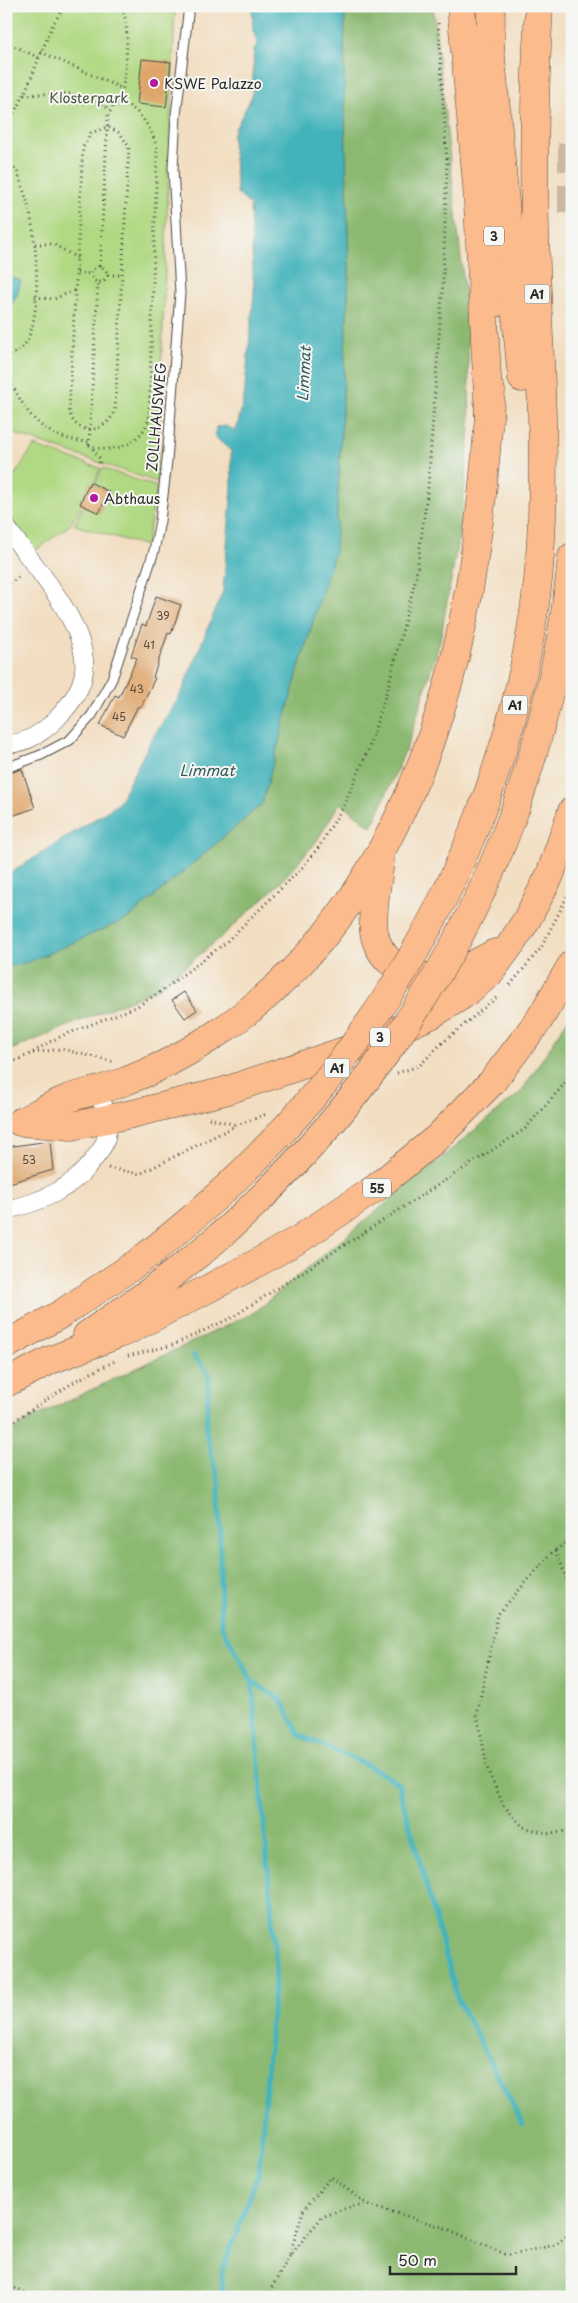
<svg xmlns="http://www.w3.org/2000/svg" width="578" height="2303" font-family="'Playpen Sans',sans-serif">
<rect width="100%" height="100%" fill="#f6f6f2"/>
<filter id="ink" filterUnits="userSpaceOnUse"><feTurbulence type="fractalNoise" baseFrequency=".02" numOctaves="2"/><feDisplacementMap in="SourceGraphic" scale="10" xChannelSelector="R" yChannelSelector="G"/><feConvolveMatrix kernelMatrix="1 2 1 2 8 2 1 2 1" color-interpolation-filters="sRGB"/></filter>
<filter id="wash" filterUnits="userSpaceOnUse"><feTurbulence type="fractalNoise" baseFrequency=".0096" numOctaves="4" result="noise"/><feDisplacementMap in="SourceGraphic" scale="20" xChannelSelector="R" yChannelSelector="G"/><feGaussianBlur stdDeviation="1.12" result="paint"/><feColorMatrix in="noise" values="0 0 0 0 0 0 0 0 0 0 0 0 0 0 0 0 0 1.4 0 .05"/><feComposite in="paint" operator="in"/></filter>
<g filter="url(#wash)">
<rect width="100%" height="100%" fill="#f2ddc0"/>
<path fill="#b1d984" stroke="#6e8258" d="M6,6H175L157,482L6,431Z
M34,446L100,468L94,484L90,483L80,503L82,505L70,525L35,551L6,512V488Z
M102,468L157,487L146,546L74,525L84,506L99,513L109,492L95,485Z"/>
<path fill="#8cb972" stroke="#5c724e" d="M345,6H433L467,313L470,428L461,524L440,641L408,744L372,827L340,803L316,842L279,884L220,938L159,988L6,1052V967L29,962L129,918L262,804L299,667L335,550L349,272L344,77Z
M572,1013V2297H6V1434L30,1419L253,1313L521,1092Z"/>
<path fill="#43b3bb" stroke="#376f73" d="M252,6H345L344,77L349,272L335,550L299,667L262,804L129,918L29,962L6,967V876L118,804L151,740L180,696L223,591L232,488L231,451L215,437L216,427L226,426L236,431L244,398L254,293L250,205L237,193L232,135L252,96L254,49L258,44L253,31Z
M6,275L21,281L17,295L6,313Z"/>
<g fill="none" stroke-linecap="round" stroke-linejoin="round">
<path stroke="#43b3bb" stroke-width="5" d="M193,1355L209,1374L206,1432L219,1483L221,1625L252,1681L276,1965L259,2172L222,2272L223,2297
M252,1681L282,1701L299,1735L361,1762L398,1783L458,2000L523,2124"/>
</g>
<g id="blocks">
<path fill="#dfa56b" d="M142,59L171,62L166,107L137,104Z
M90,482L109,492L99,513L80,504Z
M156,596L181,605L171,634L168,633L153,677L155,678L141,707L138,706L123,736L100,725L115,695L119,697L137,658L131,656L142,624L146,626Z
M22,769L35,808L6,818V774Z
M184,992L197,1010L185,1018L172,1000Z
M50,1141L53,1170L6,1184V1147Z"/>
</g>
</g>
<g filter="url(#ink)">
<use href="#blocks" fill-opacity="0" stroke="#494641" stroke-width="1"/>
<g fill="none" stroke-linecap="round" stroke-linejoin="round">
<path stroke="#cab9a2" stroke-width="28" stroke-dasharray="28 14" stroke-linecap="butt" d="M572,143V223"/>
<defs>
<path id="lane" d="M6,768L41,755L70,740L92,715L112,679L154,551L160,521L167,461L180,293L173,168L176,115L189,6"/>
<path id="street" d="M6,527C33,565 94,630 83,677C80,691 71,703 62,713C48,729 28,744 6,744
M6,1210C42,1202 72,1189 94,1159C101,1151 108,1139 107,1128C107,1115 102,1102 99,1090"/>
<path id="primary" d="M490,81L491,6
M492,194L495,303
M380,860C378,883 371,908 374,932C376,944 383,956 393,964C426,991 463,971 495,953
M20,1122L72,1126L132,1114L225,1091L359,1046L431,1015L463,995L489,974L511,944L526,921L550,875L572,811
M21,1122C36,1114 51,1105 67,1099C86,1092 107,1089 126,1081C155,1070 184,1055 210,1038C365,940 441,758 470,584C481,520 486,455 491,391"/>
<path id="highway" d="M461,6L477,185L489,415
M491,57L522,378
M516,807C544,725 564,643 572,557
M476,825C507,747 529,664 538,580C548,476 540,372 536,268C533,181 534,93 539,6
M87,1335L155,1288L206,1248
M6,1345L61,1314L137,1263
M6,1383L51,1360L127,1331L257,1263L301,1238L377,1187L438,1137L492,1082L539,1020L572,964"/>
</defs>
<use href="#lane" stroke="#494641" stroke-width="11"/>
<use href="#street" stroke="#494641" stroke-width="19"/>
<use href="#primary" stroke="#494641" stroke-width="29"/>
<use href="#highway" stroke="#494641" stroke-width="29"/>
<path stroke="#494641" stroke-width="3" stroke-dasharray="1 4" stroke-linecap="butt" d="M6,42L39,58
M41,52L123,89
M24,95C64,93 73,89 110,109
M6,126L24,95L53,24L65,6
M6,163L17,170C22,186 28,202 31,218C37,248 42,319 25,344C20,351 14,354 6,356
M35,244H53L77,258
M100,266L108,115L114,105L120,102
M77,273L91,274
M108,275H122L129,147L120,133L108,127L91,133L83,147L69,409C73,438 108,434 115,409L122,275
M35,297L54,299L75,290
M6,377C13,385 17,395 23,404C39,430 59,440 89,442
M89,445C111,456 143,443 149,418L157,150C155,133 138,106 120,102C125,80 132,25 121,6
M89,445L98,283L93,280L91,274L94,269L100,266L105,269L108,275L104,280L98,283
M93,449L100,459L99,465
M6,587L21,575
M510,985L541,948L572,887
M33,1053L61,1049L115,1062
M6,1065L32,1053L49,1042L64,1035L136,1007L160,992L224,944L301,869L319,847L344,805L369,748L388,687L416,577L428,487L443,281L447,163L438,19
M397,1073L419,1066L441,1044L496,998
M209,1118L236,1125
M108,1168L140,1174L237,1125L267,1114
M128,1356L173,1345L231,1318L525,1129L572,1075
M6,1426L77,1380L117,1360
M572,1537L549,1556L498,1614L477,1714L488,1771L504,1806L523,1827L550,1834L572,1830
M556,1550L572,1594
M290,2254L303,2211L331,2177L367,2204
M6,2284L34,2297
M270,2297L271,2289L289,2257L322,2217L352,2206L367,2204L445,2228L507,2255L556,2245L572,2232"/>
<use href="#lane" stroke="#fff" stroke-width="9"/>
<use href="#street" stroke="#fff" stroke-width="18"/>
<use href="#primary" stroke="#fbbb8c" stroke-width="28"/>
<use href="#highway" stroke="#fbbb8c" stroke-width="28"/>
<defs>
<path id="highway-bridge" d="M206,1248C344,1130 455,979 516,807
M137,1263C289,1147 405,1003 476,825"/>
</defs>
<use href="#highway-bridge" stroke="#494641" stroke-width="29" stroke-linecap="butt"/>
<use href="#highway-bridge" stroke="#fbbb8c" stroke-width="28"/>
</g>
</g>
<g fill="#b5179e" stroke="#f6f6f2" stroke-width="2">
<circle cx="154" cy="83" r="5"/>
<circle cx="94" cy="498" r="5"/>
</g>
<g text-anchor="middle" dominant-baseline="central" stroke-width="4" stroke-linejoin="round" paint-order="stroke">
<g font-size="11" fill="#584a3b">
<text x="163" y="615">39</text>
<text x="149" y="644">41</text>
<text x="137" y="688">43</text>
<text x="119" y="716">45</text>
<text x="29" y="1159">53</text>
</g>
<g fill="#f6f6f2" stroke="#686867" stroke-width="1">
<rect x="484" y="226.5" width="20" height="19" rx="4"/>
<rect x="524.5" y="284.5" width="25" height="19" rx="4"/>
<rect x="502.5" y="695.5" width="25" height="19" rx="4"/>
<rect x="370" y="1027.5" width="20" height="19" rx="4"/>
<rect x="324.5" y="1058.5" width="25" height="19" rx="4"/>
<rect x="363" y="1178.5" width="28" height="19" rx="4"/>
</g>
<g font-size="12" font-weight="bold" fill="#2b2b2b">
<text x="494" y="236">3</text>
<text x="537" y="294">A1</text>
<text x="515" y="705">A1</text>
<text x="380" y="1037">3</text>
<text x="337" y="1068">A1</text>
<text x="377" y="1188">55</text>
</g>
<g font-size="14" fill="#2b2b2b" stroke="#f6f6f2" text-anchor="start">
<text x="164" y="83">KSWE Palazzo</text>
<text x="104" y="498">Abthaus</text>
</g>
<g font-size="14" fill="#4c5641" stroke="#f6f6f2">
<text x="89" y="97">Klosterpark</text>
</g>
<g font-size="14" fill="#2b2b2b" stroke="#f6f6f2">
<text transform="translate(156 417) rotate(-85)">ZOLLHAUSWEG</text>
</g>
<g font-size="15" font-style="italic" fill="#335b5d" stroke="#f6f6f2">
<text transform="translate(303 374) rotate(-87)">Limmat</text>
<text x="207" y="769">Limmat</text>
</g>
</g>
<rect width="578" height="2303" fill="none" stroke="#f6f6f2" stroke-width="25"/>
<path d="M390 2266v8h126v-8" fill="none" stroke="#2b2b2b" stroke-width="2.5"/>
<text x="398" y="2266" font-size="15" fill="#2b2b2b" stroke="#f6f6f2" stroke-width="4" paint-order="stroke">50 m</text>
</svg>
